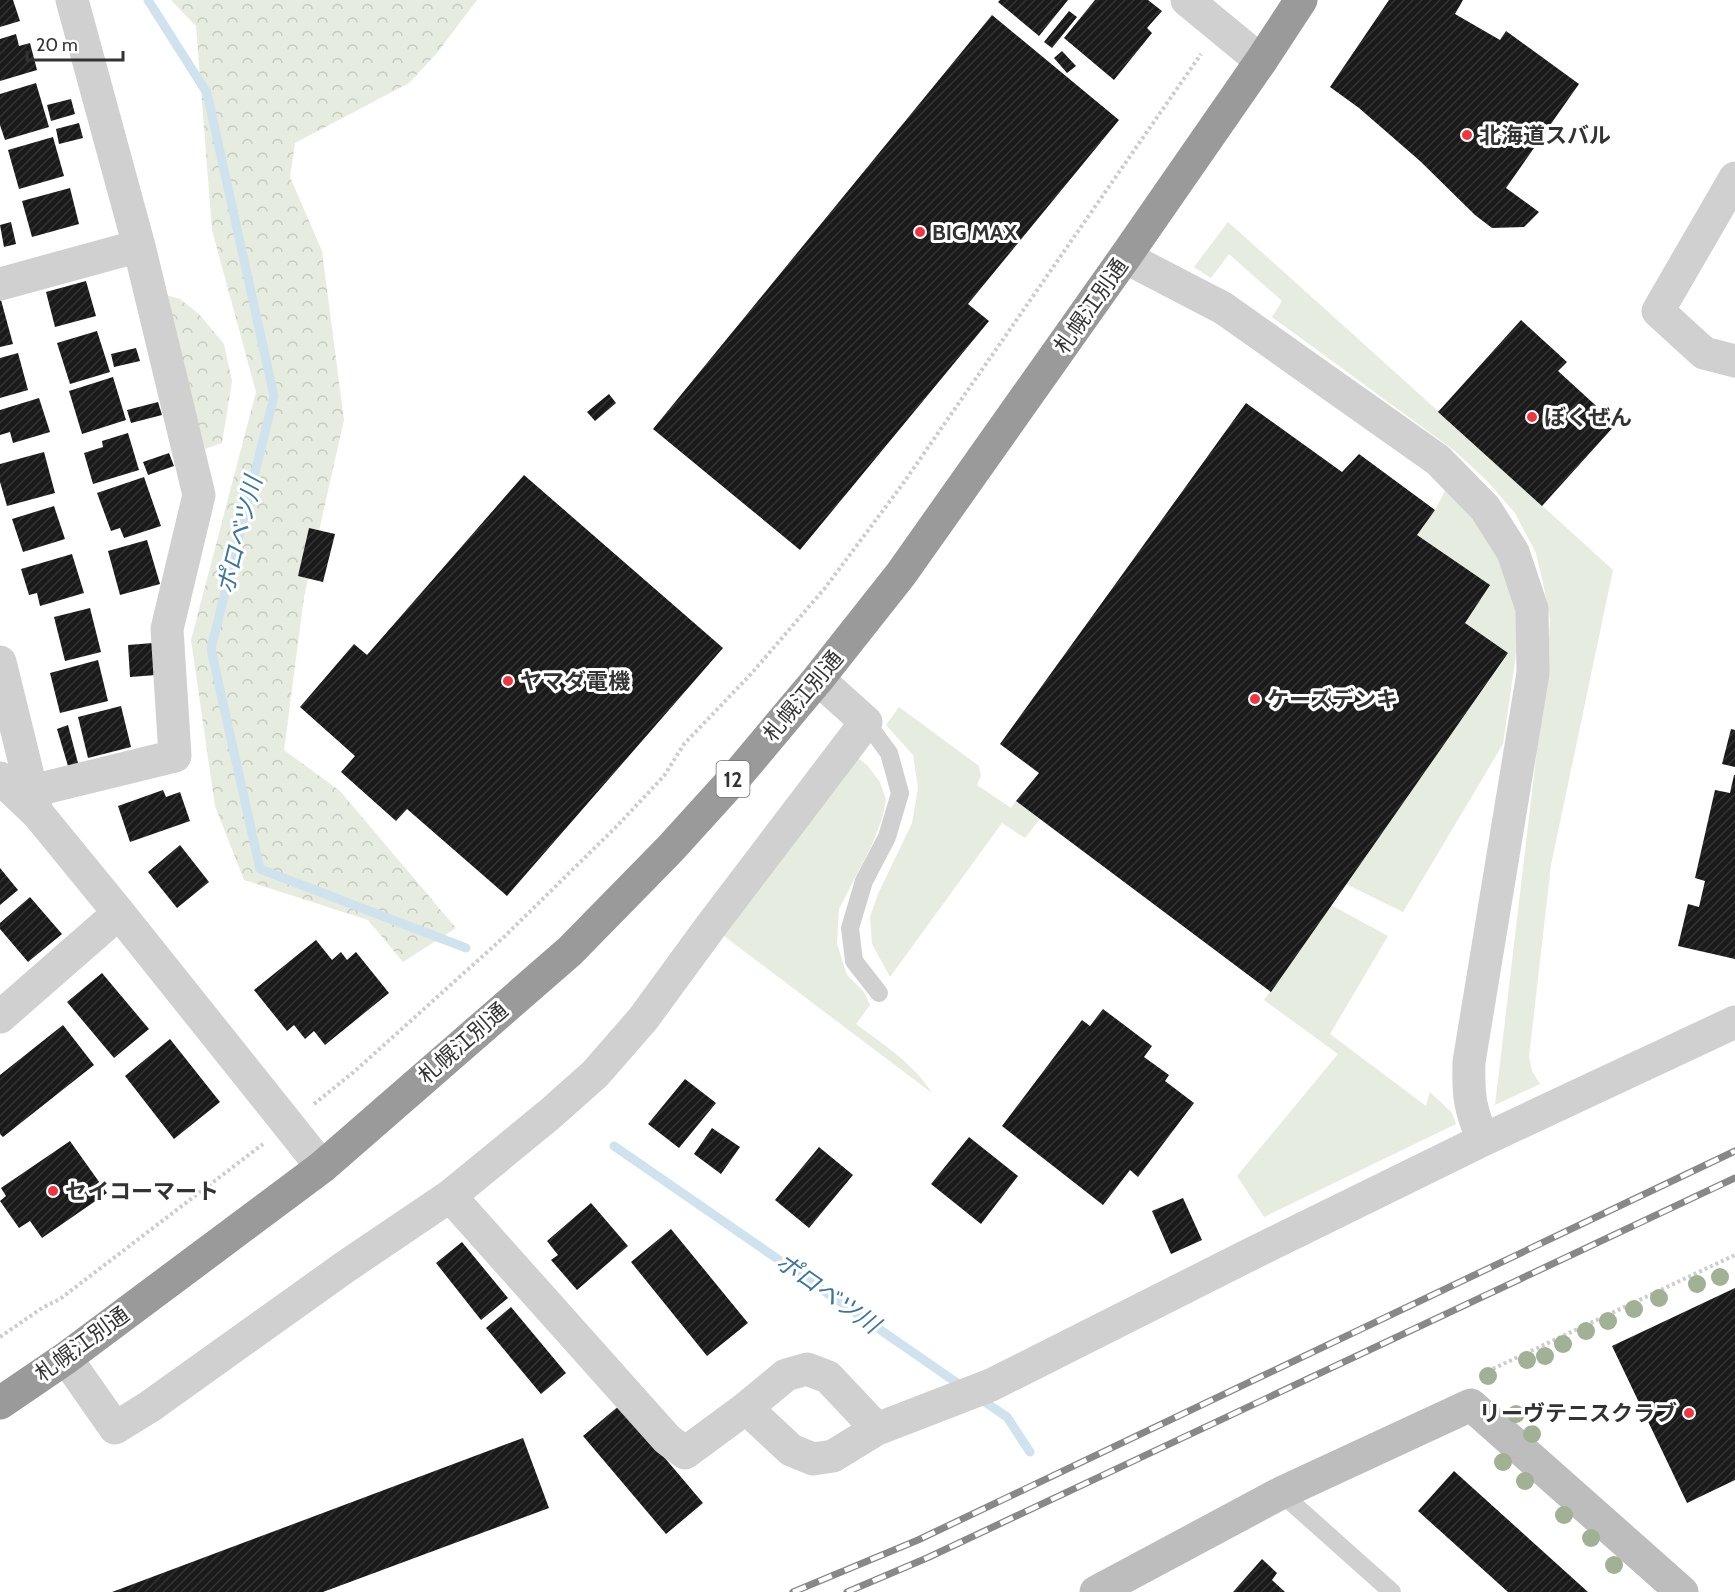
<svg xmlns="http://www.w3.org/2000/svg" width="1735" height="1592" font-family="Cabin,'Noto Sans JP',sans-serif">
<defs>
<pattern id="forest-crowns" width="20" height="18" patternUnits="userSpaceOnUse" patternTransform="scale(1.5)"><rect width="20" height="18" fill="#e6ecdf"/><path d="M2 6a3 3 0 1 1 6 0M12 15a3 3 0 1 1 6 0" fill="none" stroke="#c6cbc0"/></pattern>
<pattern id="building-hatch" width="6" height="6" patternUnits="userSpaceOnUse" patternTransform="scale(1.5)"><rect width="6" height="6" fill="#1a1a1a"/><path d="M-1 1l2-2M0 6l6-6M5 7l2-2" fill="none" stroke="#333"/></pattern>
</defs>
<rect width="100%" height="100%" fill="#fff"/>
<path fill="#e6ecdf" d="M1228,222C1357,337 1485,454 1613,570L1551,865L1529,1057L1532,1071L1540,1084L1495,1105L1548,657L1550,619L1543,583L1536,553L1515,513L1487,481L1455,451L1272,317L1282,301L1229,254L1211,278L1194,267Z
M1447,487L1492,540L1519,620L1515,662L1503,744L1403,912L1346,884L1508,654L1465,623L1490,585L1417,535L1435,510Z
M899,707L979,766L981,776L977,785L1011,808L1016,801L1040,819L1025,838L1002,823L890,977L872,944L870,917L878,894L912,823L918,788L913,755L886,725Z
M855,756L867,765L880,782L886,800L882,819L871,847L839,909L837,944L847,975L864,992L870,1005L856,1024C884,1045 913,1063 932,1093L720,933Z
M1331,905L1388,936L1330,1034L1426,1106L1430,1092L1452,1113L1456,1124L1264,1217L1237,1176L1338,1054L1264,1000Z"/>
<path fill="url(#forest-crowns)" d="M171,0H477L437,53L409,83L295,143L290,177L322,251L344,420L304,597L284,750L340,791L456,928L403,962L368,920L244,880L215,806L191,640L256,392L212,230L196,26Z
M162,294L180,299L199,314L224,344L232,381L222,443L205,449Z"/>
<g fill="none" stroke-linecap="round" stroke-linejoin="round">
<path stroke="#cfe2ee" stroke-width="9" d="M148,0L207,93L274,396L211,649L260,869L466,948
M614,1146L963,1387
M979,1398L1007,1417L1030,1452"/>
</g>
<path fill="url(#building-hatch)" d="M0,0H13L20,21L0,27Z
M1000,0H1068L1039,36L998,2Z
M1095,0H1148L1162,11L1147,28L1152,33L1114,80L1064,38Z
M1389,0H1463L1455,14L1500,40L1506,31L1579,84L1506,188L1539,212L1524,227L1492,228L1475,215L1420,161L1359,108L1330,87Z
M1069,11L1077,17L1052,48L1044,42Z
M992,15L1119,120L968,304L989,321L800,550L653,429Z
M16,34L19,46L30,43L37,70L0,81V39Z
M1062,51L1076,66L1067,73L1054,58Z
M36,83L49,127L5,140L0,125V94Z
M71,99L75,114L51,121L47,105Z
M79,123L83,138L59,144L56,129Z
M53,137L64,176L19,189L8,150Z
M70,188L79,224L32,237L22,201Z
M11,222L16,244L4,247L0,225Z
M86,281L96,316L55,327L46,292Z
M1,300L13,344L0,347V301Z
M1521,320L1567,362L1558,371L1616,424L1542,506L1438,412Z
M97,331L110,372L70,384L57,343Z
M136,348L140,361L114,367L111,354Z
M18,353L28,390L0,398V358Z
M113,377L126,420L82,434L69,391Z
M609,394L616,403L595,421L587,412Z
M39,398L50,432L13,443L10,432L0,435V410Z
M158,402L162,415L131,423L127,410Z
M1246,403L1342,472L1359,454L1435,510L1417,535L1490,585L1465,623L1508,653L1271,992L1016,801L1039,773L1000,744Z
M128,433L139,470L93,484L84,453L103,447L102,441Z
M44,452L55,493L7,506L0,482V464Z
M169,453L174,466L148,475L143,462Z
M524,475L723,648L507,896L407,809L396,821L341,772L355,756L300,707L354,644L367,655Z
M144,477L161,526L124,538L120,528L111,531L97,493Z
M54,506L65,539L23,552L12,519Z
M309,528L335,534L323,582L298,576Z
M147,540L160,584L120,595L108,551Z
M72,554L84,593L40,606L37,593L29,595L21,569Z
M90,608L101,652L65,661L54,617Z
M153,643L156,675L130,677L128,645Z
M98,660L108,701L60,713L50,673Z
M121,706L131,747L88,758L78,717Z
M68,725L78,763L68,766L57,729Z
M1731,729L1735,730V767L1722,764Z
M1734,775H1735V959L1678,946L1688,904L1699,907L1705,881L1695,878L1715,790L1730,793Z
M163,790L166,797L180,792L190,821L130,842L118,806Z
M180,845L209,882L177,908L148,872Z
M0,868L18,890L0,905Z
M30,897L62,934L28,962L0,929V923Z
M316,940L332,960L341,952L347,960L356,952L389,993L325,1045L314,1031L305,1039L294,1025L287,1031L254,990Z
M102,973L149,1029L114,1058L67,1002Z
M1103,1009L1152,1046L1144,1057L1169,1075L1165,1081L1194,1103L1138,1177L1130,1170L1103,1205L1002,1126L1082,1020L1090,1026Z
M63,1025L94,1065L3,1137L0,1134V1075Z
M170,1039L220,1102L174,1139L125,1076Z
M685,1079L716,1103L679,1148L648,1124Z
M712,1128L740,1147L721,1174L694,1154Z
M969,1137L1018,1176L981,1224L931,1184Z
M70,1141L107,1193L42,1238L30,1221L19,1228L0,1201L6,1196L1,1188Z
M819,1147L853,1175L809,1228L775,1200Z
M1183,1198L1202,1240L1171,1254L1152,1211Z
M591,1203L628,1246L577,1290L551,1260L558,1255L547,1241Z
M671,1229L748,1323L707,1356L631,1262Z
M462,1242L508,1298L481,1320L436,1263Z
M1735,1288V1480L1687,1503L1612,1346Z
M511,1307L566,1373L541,1394L486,1328Z
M620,1405L703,1503L666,1534L583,1436Z
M523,1438L549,1508L323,1592H112Z
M1454,1471L1588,1592H1508L1418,1511Z
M1262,1559L1277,1573L1272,1580L1285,1592H1233Z"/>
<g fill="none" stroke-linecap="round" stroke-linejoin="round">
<path stroke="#cdcdcd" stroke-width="4" stroke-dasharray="3 3" stroke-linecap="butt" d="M314,1104L355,1071L505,936L617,826L664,776L684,744L751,674L825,588L902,485L1201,54
M0,1337L42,1308L60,1299L263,1144
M1482,1374L1735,1255"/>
<path stroke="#d0d0d0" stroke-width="18" d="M866,722L889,753L900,793L887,837L864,881L850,928L854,961L879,993
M1281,1493L1392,1592"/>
<path stroke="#d0d0d0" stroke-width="33" d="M1187,0L1261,61
M1735,178L1658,311L1704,353L1735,361
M1125,257L1223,308L1438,460L1485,508L1513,552L1532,609L1533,673L1469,1062C1468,1096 1470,1109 1483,1140
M0,284L139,246
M0,662L37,812
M0,778L38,814L119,913L322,1167
M32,791L175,756L167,629L199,495L139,246L72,0
M0,1017L119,913
M450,1196L667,1439L685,1453L746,1408L791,1450L813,1459L833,1456L877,1429L991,1385L1249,1255L1483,1140L1735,1022
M66,1358L115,1428L149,1407L345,1267L450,1196L550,1114L595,1074L643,1019L711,926L866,722L818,679
M746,1408L786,1375L807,1369L828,1377L877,1429"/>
<path stroke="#bdbdbd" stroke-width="33" d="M1096,1592L1281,1493L1471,1405L1682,1592"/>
<path stroke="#9a9a9a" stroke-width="33" d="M0,1403L66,1358L322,1167L570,951L670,849L740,772L818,679L901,574L1125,257L1261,61L1301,0"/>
<defs>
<path id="rail" d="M793,1592L918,1540L1735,1151
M847,1592L927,1558L1735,1178"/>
</defs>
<use href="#rail" stroke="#888" stroke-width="7"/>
<use href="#rail" stroke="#fff" stroke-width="4.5" stroke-dasharray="14" stroke-linecap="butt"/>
</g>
<g fill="#a2b095">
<circle cx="1720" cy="1277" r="9"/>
<circle cx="1697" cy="1284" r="9"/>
<circle cx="1659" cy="1298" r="9"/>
<circle cx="1634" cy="1309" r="9"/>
<circle cx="1608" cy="1321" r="9"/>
<circle cx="1586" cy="1331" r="9"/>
<circle cx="1563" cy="1344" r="9"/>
<circle cx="1545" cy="1356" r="9"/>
<circle cx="1527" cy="1360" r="9"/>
<circle cx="1488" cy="1376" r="9"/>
<circle cx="1516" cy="1414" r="9"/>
<circle cx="1532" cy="1434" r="9"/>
<circle cx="1503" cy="1462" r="9"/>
<circle cx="1525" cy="1481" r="9"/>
<circle cx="1564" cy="1515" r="9"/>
<circle cx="1591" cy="1538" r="9"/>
<circle cx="1614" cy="1565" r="9"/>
</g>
<g fill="#e63946" stroke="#fff" stroke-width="2">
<circle cx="1467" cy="135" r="6"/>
<circle cx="920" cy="232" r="6"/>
<circle cx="1532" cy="417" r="6"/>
<circle cx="508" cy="681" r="6"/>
<circle cx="1255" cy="699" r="6"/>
<circle cx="53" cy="1191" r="6"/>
<circle cx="1689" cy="1413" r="6"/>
</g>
<g text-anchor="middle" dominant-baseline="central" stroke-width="6" stroke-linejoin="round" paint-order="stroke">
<rect fill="#fff" stroke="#707070" stroke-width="1.5" x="716.5" y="761" width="33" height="36" rx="4.5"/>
<g font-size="21" font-weight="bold" fill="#333">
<text x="733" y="779">12</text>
</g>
<g font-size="22" font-weight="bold" fill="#333" stroke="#fff" text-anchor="start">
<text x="1479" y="135">北海道スバル</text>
<text x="932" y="232">BIG MAX</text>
<text x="1544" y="417">ぼくぜん</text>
<text x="520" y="681">ヤマダ電機</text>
<text x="1267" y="699">ケーズデンキ</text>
<text x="65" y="1191">セイコーマート</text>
<text x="1677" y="1413" text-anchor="end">リーヴテニスクラブ</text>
</g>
<g font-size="22" fill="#333" stroke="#fff">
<text transform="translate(1091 306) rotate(-55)">札幌江別通</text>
<text transform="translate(803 696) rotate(-50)">札幌江別通</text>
<text transform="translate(463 1043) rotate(-41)">札幌江別通</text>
<text transform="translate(82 1344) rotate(-36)">札幌江別通</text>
</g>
<g font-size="24" font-style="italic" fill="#3f7597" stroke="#fff">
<text transform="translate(239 535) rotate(-76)">ポロベツ川</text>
<text transform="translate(828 1293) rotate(35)">ポロベツ川</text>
</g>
</g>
<path d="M27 51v9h96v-9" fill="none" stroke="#333333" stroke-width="3"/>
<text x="36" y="51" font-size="18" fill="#333333" stroke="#ffffff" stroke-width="4.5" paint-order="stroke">20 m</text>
</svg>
